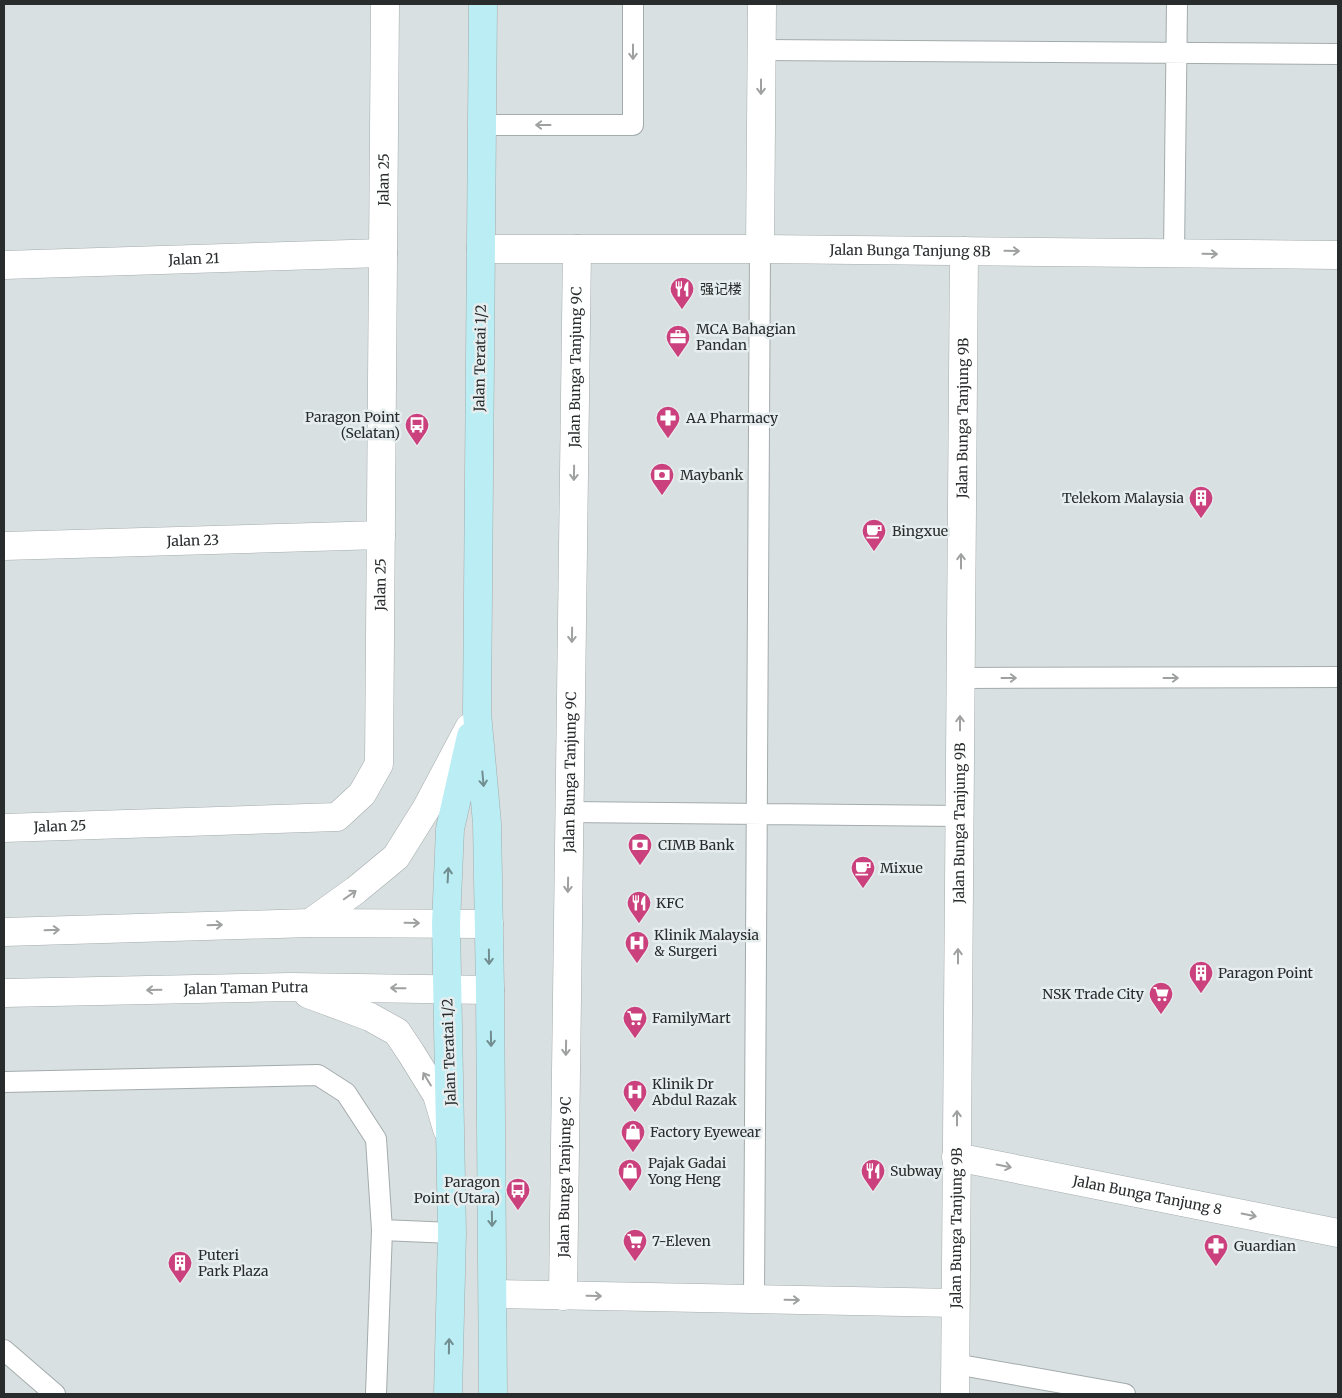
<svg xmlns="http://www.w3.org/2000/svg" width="1342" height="1398" font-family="Merriweather,'Noto Sans SC',serif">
<rect width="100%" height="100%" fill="#d9e0e1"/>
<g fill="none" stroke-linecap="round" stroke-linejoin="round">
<defs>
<path id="service" d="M761,50L1338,54
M482,125H633V4
M1174,253L1177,4
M960,678L1338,677
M569,812L959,816
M4,1082L318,1075L346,1093L376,1139L382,1230L376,1394
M382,1230L452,1233
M754,1299L760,249
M4,1350L55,1394
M955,1364L1125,1394"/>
<g id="minor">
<path id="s1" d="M481,249H760L1338,255"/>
<path d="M760,249L762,4"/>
<path id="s2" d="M4,265L383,253"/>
<path id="s3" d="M4,546L381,535"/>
<path id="s4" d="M4,828L337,817L362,794L379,764L385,4"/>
<path id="s5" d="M956,1157L1338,1233"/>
<path d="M493,1294L955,1303"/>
<path id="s6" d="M563,1296L577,249"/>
<path id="s7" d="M955,1394L964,251"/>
</g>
<g id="tertiary">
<path d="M310,923L356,890L396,857L426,809L469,728"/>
<path d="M4,932L310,923L489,924"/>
<path id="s8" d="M4,993L290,987L490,990"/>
<path d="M308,994L370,1017L397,1032L411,1053L437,1095L447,1129"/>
</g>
<path id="secondary" d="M483,4L477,713L487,823L490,990L493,1394
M448,1394L452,1233L446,924L450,829L471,736"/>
</defs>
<use href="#service" stroke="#a4abac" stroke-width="22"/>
<use href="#minor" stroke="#a4abac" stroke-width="29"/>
<use href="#tertiary" stroke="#a4abac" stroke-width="29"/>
<use href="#secondary" stroke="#a4abac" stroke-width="29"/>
<use href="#service" stroke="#fff" stroke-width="20"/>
<use href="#minor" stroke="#fff" stroke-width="28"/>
<use href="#tertiary" stroke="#fff" stroke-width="28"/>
<use href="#secondary" stroke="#baeef4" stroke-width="28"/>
</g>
<defs><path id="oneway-shaft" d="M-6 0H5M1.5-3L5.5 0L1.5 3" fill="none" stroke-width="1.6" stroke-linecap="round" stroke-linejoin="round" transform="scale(1.25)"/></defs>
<g stroke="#9fa0a0">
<use href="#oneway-shaft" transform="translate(633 52) rotate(90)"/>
<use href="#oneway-shaft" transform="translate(761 87) rotate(90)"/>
<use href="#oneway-shaft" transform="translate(543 125) rotate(-180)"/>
<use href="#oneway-shaft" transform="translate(1012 251) rotate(1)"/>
<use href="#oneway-shaft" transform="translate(1210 254) rotate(1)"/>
<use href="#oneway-shaft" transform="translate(574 473) rotate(91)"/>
<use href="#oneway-shaft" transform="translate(961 561) rotate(-90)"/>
<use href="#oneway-shaft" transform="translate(572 635) rotate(91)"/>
<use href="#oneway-shaft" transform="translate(1009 678)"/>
<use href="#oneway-shaft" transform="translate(1171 678)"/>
<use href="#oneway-shaft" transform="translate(960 723) rotate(-90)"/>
<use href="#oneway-shaft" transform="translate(568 885) rotate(91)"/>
<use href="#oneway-shaft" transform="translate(350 895) rotate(-35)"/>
<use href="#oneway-shaft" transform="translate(412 923) rotate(1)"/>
<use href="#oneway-shaft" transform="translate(215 925) rotate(-2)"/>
<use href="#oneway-shaft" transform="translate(52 930) rotate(-2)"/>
<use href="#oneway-shaft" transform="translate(958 956) rotate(-90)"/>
<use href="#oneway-shaft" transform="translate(398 988) rotate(-179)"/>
<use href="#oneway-shaft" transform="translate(154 990) rotate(179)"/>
<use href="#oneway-shaft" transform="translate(566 1048) rotate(91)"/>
<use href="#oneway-shaft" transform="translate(427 1079) rotate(-121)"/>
<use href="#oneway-shaft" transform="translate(957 1118) rotate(-90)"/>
<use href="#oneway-shaft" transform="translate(1004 1166) rotate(11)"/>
<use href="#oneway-shaft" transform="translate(1249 1215) rotate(11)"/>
<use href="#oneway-shaft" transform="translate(594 1296) rotate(1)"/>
<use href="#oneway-shaft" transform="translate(792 1300) rotate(1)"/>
</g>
<g stroke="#728d90">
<use href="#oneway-shaft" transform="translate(483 779) rotate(85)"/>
<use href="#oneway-shaft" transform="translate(448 875) rotate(-87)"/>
<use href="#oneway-shaft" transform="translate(489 957) rotate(89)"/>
<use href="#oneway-shaft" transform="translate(491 1039) rotate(89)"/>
<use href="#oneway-shaft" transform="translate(492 1219) rotate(89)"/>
<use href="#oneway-shaft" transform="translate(449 1346) rotate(-89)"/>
</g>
<defs>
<symbol id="restaurant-pin" viewBox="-11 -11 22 30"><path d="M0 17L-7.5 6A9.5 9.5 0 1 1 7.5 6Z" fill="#ca417d" stroke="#e6edee"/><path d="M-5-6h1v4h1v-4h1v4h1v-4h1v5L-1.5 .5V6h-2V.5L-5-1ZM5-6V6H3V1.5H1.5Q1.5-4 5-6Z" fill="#fff"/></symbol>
<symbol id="office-pin" viewBox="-11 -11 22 30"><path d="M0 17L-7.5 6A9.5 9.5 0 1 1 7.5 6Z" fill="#ca417d" stroke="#e6edee"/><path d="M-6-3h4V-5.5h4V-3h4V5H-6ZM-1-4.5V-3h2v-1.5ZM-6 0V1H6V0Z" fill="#fff"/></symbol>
<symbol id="pharmacy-pin" viewBox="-11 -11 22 30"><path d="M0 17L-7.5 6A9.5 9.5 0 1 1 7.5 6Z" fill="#ca417d" stroke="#e6edee"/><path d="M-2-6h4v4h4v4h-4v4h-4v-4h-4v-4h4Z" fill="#fff"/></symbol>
<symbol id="bus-pin" viewBox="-11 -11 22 30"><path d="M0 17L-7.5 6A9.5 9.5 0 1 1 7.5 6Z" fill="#ca417d" stroke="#e6edee"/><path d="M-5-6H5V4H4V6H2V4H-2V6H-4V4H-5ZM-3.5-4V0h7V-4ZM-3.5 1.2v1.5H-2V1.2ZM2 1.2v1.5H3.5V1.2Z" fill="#fff"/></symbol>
<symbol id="bank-pin" viewBox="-11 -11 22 30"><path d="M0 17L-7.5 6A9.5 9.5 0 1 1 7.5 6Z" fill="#ca417d" stroke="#e6edee"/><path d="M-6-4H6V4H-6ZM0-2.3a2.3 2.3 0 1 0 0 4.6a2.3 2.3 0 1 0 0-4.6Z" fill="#fff"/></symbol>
<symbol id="building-pin" viewBox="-11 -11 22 30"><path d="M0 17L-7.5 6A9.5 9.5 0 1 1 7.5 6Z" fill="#ca417d" stroke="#e6edee"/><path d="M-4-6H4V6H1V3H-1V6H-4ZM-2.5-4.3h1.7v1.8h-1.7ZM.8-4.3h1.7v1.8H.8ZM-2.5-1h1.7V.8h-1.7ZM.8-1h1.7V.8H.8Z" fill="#fff"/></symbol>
<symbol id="cafe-pin" viewBox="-11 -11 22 30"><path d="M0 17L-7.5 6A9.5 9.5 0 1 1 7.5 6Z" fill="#ca417d" stroke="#e6edee"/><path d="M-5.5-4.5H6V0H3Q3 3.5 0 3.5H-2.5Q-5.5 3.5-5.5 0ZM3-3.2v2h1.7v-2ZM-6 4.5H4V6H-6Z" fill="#fff"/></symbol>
<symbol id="hospital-pin" viewBox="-11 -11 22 30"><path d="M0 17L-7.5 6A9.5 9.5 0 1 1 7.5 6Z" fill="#ca417d" stroke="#e6edee"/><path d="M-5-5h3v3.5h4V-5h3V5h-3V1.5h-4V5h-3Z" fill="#fff"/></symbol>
<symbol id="supermarket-pin" viewBox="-11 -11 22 30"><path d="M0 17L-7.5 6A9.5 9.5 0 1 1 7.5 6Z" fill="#ca417d" stroke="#e6edee"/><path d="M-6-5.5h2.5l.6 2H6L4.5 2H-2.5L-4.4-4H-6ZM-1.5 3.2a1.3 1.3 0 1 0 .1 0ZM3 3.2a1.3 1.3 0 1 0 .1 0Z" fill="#fff"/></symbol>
<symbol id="shop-pin" viewBox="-11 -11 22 30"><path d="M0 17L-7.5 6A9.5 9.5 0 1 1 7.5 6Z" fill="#ca417d" stroke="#e6edee"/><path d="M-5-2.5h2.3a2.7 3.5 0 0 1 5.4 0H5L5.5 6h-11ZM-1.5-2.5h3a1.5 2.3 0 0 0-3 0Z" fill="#fff"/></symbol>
</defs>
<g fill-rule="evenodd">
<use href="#restaurant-pin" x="668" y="275" width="28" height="38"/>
<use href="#office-pin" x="664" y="323" width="28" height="38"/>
<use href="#pharmacy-pin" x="654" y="404" width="28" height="38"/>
<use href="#bus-pin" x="403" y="411" width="28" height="38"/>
<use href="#bank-pin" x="648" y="461" width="28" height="38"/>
<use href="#building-pin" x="1187" y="484" width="28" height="38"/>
<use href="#cafe-pin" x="860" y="517" width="28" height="38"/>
<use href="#bank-pin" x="626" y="831" width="28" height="38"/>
<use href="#cafe-pin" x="849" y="854" width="28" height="38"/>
<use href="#restaurant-pin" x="625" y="889" width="28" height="38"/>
<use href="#hospital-pin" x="623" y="929" width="28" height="38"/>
<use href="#building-pin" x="1187" y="959" width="28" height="38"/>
<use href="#supermarket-pin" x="1147" y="980" width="28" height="38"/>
<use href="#supermarket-pin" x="621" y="1004" width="28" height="38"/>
<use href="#hospital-pin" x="621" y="1078" width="28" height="38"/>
<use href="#shop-pin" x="619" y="1118" width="28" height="38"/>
<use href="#shop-pin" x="616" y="1157" width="28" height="38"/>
<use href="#restaurant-pin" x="859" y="1157" width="28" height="38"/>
<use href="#bus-pin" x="504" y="1176" width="28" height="38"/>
<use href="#supermarket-pin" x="621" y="1227" width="28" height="38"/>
<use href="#pharmacy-pin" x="1202" y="1232" width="28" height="38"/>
<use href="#building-pin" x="166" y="1249" width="28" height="38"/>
</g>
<g text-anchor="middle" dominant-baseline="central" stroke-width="5" stroke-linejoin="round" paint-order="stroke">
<g font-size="14" fill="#292c2d" stroke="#e6edee">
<text stroke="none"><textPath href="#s4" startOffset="986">Jalan 25</textPath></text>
<text stroke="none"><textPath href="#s1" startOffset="429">Jalan Bunga Tanjung 8B</textPath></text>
<text stroke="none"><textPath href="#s2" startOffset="190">Jalan 21</textPath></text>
<text transform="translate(480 358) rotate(-89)">Jalan Teratai 1/2</text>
<text stroke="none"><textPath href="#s6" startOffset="929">Jalan Bunga Tanjung 9C</textPath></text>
<text stroke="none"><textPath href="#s7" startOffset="976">Jalan Bunga Tanjung 9B</textPath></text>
<text stroke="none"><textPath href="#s3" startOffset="189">Jalan 23</textPath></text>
<text stroke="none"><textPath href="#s4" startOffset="581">Jalan 25</textPath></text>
<text stroke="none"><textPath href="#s6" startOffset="524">Jalan Bunga Tanjung 9C</textPath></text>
<text stroke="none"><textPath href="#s7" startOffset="571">Jalan Bunga Tanjung 9B</textPath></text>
<text stroke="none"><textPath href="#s4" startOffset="56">Jalan 25</textPath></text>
<text stroke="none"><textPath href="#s8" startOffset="242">Jalan Taman Putra</textPath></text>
<text transform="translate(449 1052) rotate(-92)">Jalan Teratai 1/2</text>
<text stroke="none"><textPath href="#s6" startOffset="119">Jalan Bunga Tanjung 9C</textPath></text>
<text stroke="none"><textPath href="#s5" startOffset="195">Jalan Bunga Tanjung 8</textPath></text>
<text stroke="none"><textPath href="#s7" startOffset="166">Jalan Bunga Tanjung 9B</textPath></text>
</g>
<g font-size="14" fill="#292c2d" stroke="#e6edee" text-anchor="start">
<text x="700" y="289">强记楼</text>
<text x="696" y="329">MCA Bahagian<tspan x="696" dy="16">Pandan</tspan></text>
<text x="400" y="417" text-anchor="end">Paragon Point<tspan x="400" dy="16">(Selatan)</tspan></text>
<text x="686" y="418">AA Pharmacy</text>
<text x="680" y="475">Maybank</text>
<text x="1184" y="498" text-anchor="end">Telekom Malaysia</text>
<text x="892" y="531">Bingxue</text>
<text x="658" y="845">CIMB Bank</text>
<text x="880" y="868">Mixue</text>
<text x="656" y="903">KFC</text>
<text x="654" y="935">Klinik Malaysia<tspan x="654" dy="16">&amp; Surgeri</tspan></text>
<text x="1218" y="973">Paragon Point</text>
<text x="1144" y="994" text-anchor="end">NSK Trade City</text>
<text x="652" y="1018">FamilyMart</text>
<text x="652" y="1084">Klinik Dr<tspan x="652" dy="16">Abdul Razak</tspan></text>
<text x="650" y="1132">Factory Eyewear</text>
<text x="648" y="1163">Pajak Gadai<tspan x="648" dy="16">Yong Heng</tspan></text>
<text x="890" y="1171">Subway</text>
<text x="500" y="1182" text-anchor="end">Paragon<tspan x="500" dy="16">Point (Utara)</tspan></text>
<text x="652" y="1241">7-Eleven</text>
<text x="1234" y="1246">Guardian</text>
<text x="198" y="1255">Puteri<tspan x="198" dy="16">Park Plaza</tspan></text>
</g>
</g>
<rect width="1342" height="1398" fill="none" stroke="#292c2d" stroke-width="10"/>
</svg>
